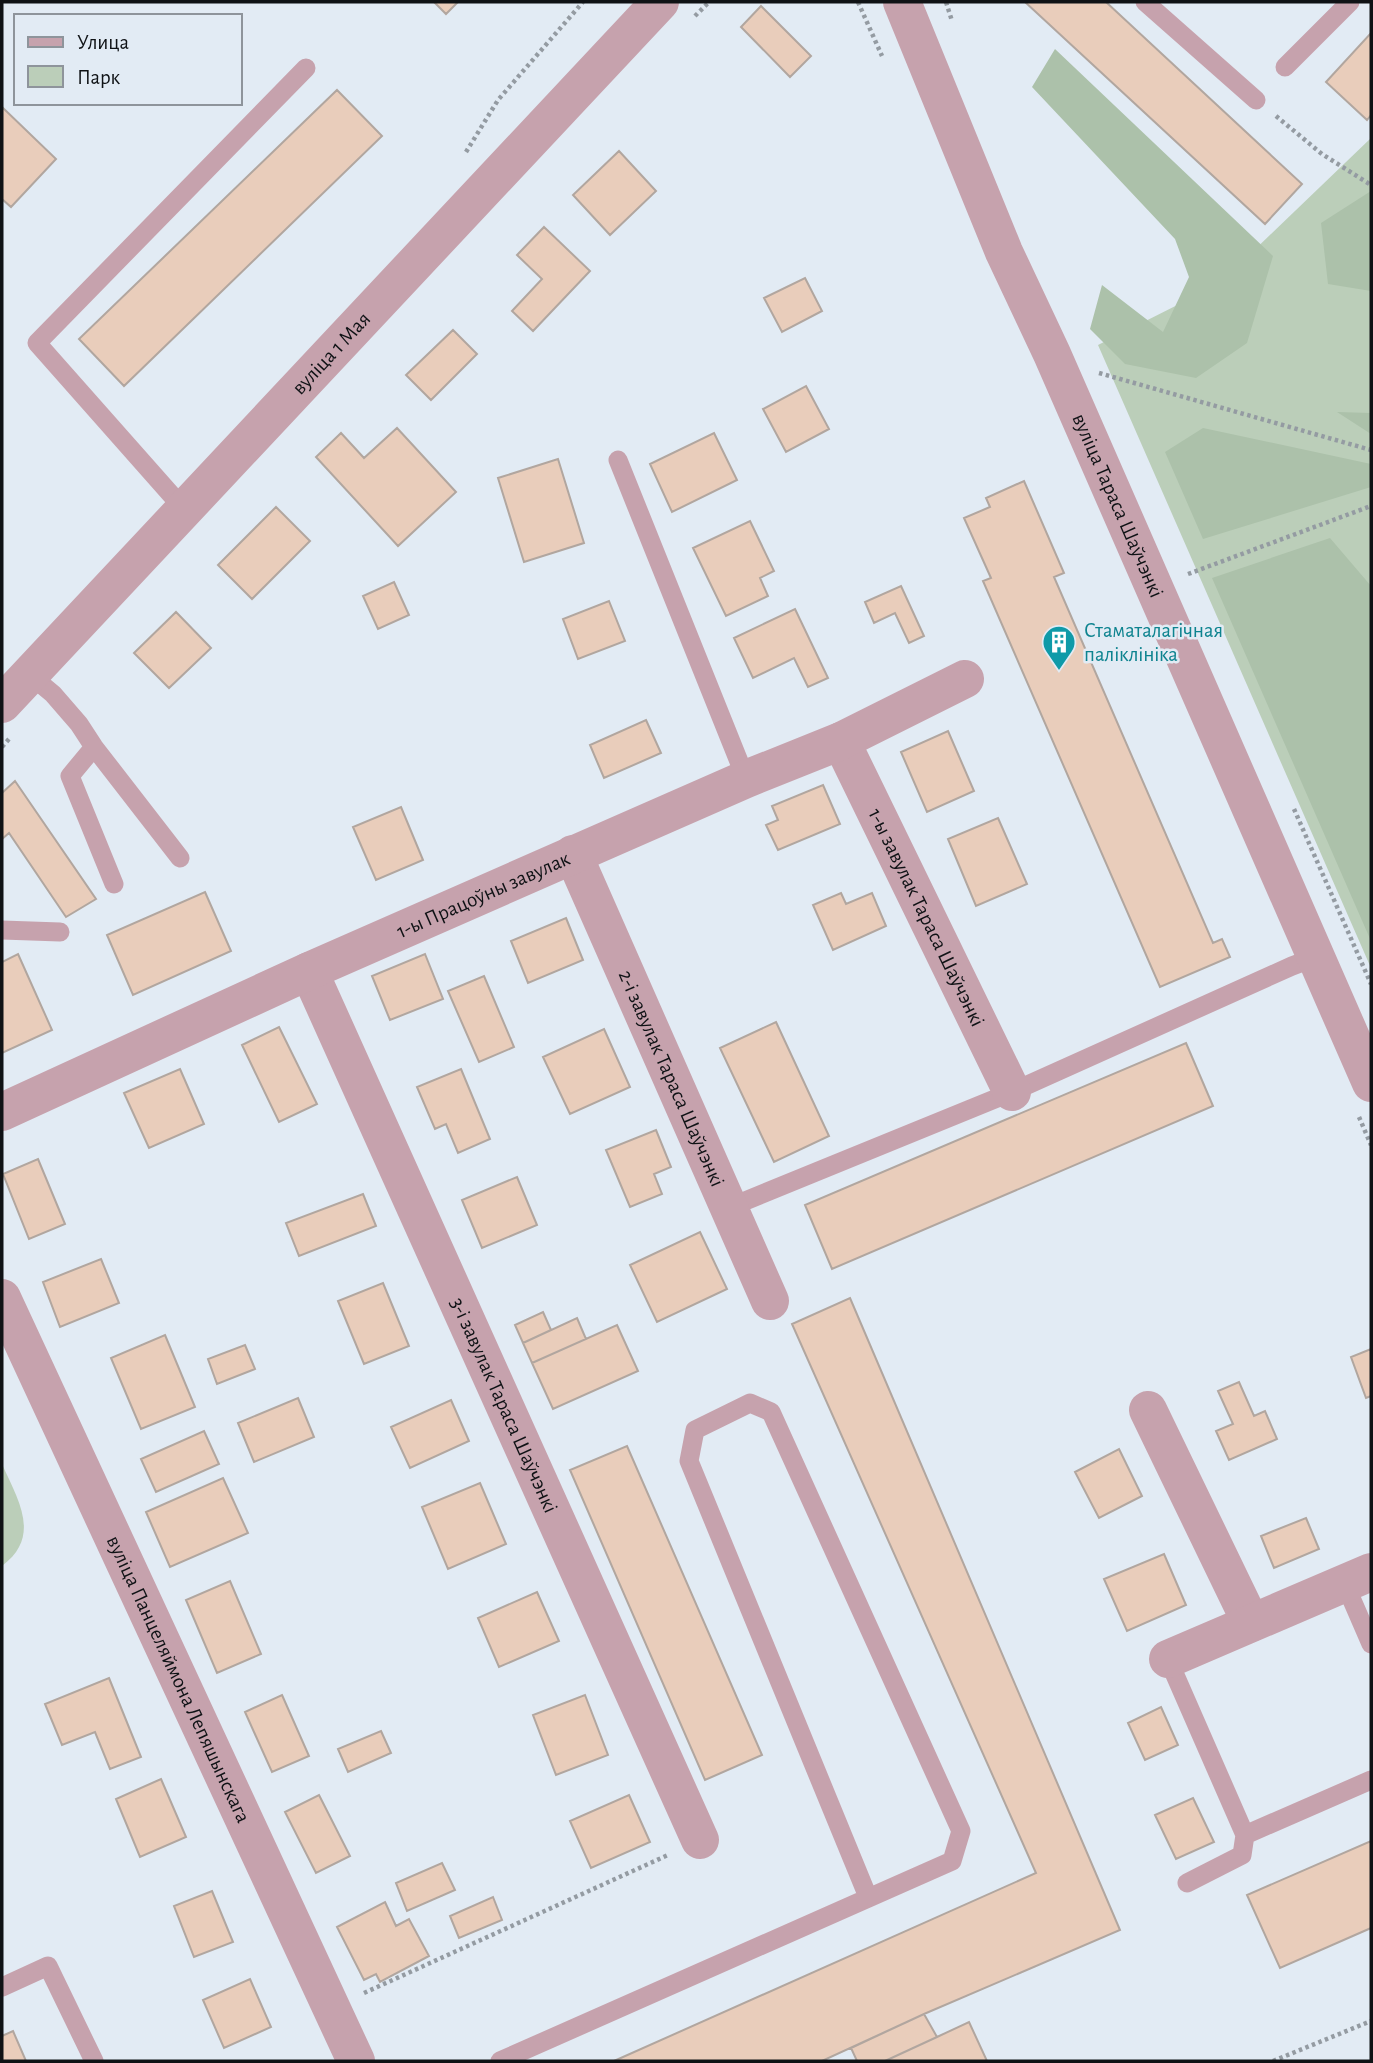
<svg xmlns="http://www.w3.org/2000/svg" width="1373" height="2063" font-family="'Alegreya Sans',sans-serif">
<rect width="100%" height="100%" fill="#e2ebf4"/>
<path fill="#bbceb9" d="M1371,138V968L1098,345L1219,284Z
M2,1464C18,1500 42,1536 2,1566Z"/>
<path fill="#acc1aa" d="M1055,49L1273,256L1247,343L1196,378L1125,364L1090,329L1102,285L1163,332L1189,277L1175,239L1032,87Z
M1371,191V291L1328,284L1321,223Z
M1337,412L1371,413V434Z
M1203,428L1371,464V487L1203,539L1165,452Z
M1330,538L1371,586V941L1212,578Z"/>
<path fill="#e9cdbb" stroke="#b1a69f" stroke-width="2" d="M434,2H458L446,14Z
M1025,2H1106L1302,184L1265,224Z
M761,6L811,56L790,77L741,27Z
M1371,33V115L1367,120L1326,82Z
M337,90L382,136L124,386L79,339Z
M2,107L56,159L11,207L2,199Z
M619,151L656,191L610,235L573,195Z
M544,227L590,271L533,331L512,311L542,279L517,255Z
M805,278L822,311L782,332L764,298Z
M453,330L477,354L431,400L406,375Z
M806,386L829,429L786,452L763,409Z
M397,428L456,492L398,546L316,457L341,433L364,458Z
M714,433L737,480L672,512L650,464Z
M558,459L584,543L524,562L498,478Z
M1024,481L1064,573L1054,577L1213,943L1222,939L1230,957L1160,987L983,581L991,578L964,518L990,507L986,498Z
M276,507L310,541L252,599L218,565Z
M750,521L774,571L760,578L768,596L726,616L693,548Z
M394,582L409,615L378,629L363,596Z
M901,586L924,636L909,643L895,613L874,623L865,602Z
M609,601L625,641L578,659L563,619Z
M795,609L828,678L808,687L794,658L753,678L734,638Z
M176,612L211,648L169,688L134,653Z
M646,720L661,753L604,778L590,745Z
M948,731L974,791L927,812L901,752Z
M15,781L96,899L66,917L9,833L2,839V793Z
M823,785L840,824L778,850L766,825L778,820L772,806Z
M401,807L423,860L376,880L353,827Z
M998,818L1027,884L976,906L948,839Z
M205,892L231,951L133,995L107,935Z
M841,893L846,904L872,893L886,926L833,950L813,905Z
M566,918L583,960L528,983L511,941Z
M18,954L52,1030L2,1053V962Z
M425,954L443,999L390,1020L372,976Z
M484,976L514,1047L479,1062L448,991Z
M776,1022L829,1136L774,1162L720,1048Z
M279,1027L317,1104L279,1122L242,1045Z
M604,1029L630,1087L570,1114L543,1057Z
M1186,1043L1213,1106L832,1269L805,1205Z
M180,1069L204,1124L149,1148L124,1093Z
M461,1069L490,1139L458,1153L446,1124L435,1129L417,1087Z
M656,1130L671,1167L654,1174L662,1194L630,1207L606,1150Z
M38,1159L65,1224L29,1239L3,1174Z
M517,1177L537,1225L482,1248L462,1200Z
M363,1194L376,1226L299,1256L286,1223Z
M700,1232L727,1289L657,1322L630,1265Z
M101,1259L119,1303L60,1327L43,1282Z
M383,1283L409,1346L364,1364L338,1301Z
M850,1298L1120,1930L924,2014L822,2061H614L1036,1873L792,1324Z
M543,1312L551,1330L523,1343L515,1325Z
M577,1318L586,1339L532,1363L523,1343Z
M617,1325L638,1371L553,1409L532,1363Z
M165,1335L195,1407L141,1429L111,1358Z
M245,1345L255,1369L217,1384L208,1359Z
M1371,1349V1396L1366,1398L1351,1357Z
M1239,1382L1254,1416L1265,1411L1277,1439L1229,1460L1216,1431L1233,1424L1218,1391Z
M298,1398L314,1437L254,1462L238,1423Z
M451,1400L469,1441L410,1468L391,1427Z
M204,1431L219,1464L156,1492L141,1459Z
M627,1446L762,1755L705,1780L570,1470Z
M1119,1449L1142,1496L1099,1518L1075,1472Z
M223,1478L248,1533L170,1567L146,1512Z
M480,1483L506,1544L448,1569L422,1507Z
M1306,1518L1319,1549L1274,1568L1261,1536Z
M1164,1554L1186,1605L1127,1631L1104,1579Z
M230,1581L261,1654L217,1673L186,1600Z
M537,1592L559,1641L499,1667L478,1618Z
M109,1678L141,1757L110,1769L95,1732L62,1745L45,1704Z
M282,1695L309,1756L272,1772L245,1712Z
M585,1695L608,1755L556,1775L533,1715Z
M1161,1707L1178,1745L1145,1760L1128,1723Z
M381,1731L391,1753L348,1772L338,1749Z
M161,1779L186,1837L140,1857L116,1799Z
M319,1795L350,1856L316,1873L285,1812Z
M629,1795L650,1842L591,1868L570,1821Z
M1193,1798L1214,1842L1176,1859L1155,1815Z
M1371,1841V1928L1280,1968L1247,1895Z
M442,1863L455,1890L407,1911L396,1883Z
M212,1891L233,1942L194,1957L174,1906Z
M493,1897L502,1920L459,1938L450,1916Z
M385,1902L396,1926L409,1919L429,1956L380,1982L376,1974L364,1980L337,1927Z
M250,1979L271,2027L224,2048L203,2000Z
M924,2014L937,2037L885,2061H857L851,2048Z
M969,2022L987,2061H885L937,2037Z
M13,2031L26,2061H2V2036Z"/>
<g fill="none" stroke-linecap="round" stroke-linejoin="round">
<path stroke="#949ba2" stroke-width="4.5" stroke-dasharray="3.5 3.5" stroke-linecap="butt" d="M858,2L882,56
M946,2L952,21
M695,16L709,2
M1276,116L1322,154L1371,185
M466,152L498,100L583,2
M1099,373L1371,450
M1188,574L1371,506
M2,747L9,739
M1294,809L1371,984
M1359,1117L1371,1145
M364,1993L668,1855
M1273,2061L1371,2021"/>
<path stroke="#c6a2ad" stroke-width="19" d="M1145,2L1256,100
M1285,67L1350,2
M618,460L746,779
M183,508L37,343L306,68
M29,674L53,694L79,724L94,747L180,858
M94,747L70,776L114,884
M2,930L60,932
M728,1208L1012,1092L1292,966L1316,957
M1345,1584L1371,1644
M1168,1659L1245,1835L1371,1780
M1187,1883L1242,1855L1245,1835
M2,1987L48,1966L94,2061
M500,2061L952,1861L961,1831L771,1412L750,1403L695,1430L689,1461L868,1897"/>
<g stroke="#c6a2ad" stroke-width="38">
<path id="s1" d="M841,741L1012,1092"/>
<path id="s2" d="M573,854L770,1301"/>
<path id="s3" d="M309,971L700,1840"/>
<path id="s4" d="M2,1112L309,971L746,779L841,741L965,679"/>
<path id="s5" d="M2,1298L356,2061"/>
<path d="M1148,1410L1251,1623"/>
<path d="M1168,1659L1371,1572"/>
</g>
<g stroke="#c6a2ad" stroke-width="38">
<path id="s6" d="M902,2L1004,252L1052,354L1371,1083"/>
<path id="s7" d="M2,704L660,2"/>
</g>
</g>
<defs>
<symbol id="building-pin" viewBox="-11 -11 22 30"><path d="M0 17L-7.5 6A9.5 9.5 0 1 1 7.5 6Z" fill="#0f9aa8" stroke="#e2ebf4"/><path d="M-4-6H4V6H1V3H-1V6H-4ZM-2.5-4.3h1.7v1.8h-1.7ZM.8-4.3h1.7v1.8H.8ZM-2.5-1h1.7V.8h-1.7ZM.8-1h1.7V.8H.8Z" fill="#fff"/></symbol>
</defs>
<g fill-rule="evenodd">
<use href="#building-pin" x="1040" y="623" width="38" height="52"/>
</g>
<g text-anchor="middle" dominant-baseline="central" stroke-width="5" stroke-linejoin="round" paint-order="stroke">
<g font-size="21" fill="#0f1215" stroke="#e2ebf4">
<text stroke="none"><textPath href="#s7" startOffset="481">вуліца 1 Мая</textPath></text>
<text stroke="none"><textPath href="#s6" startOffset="548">вуліца Тараса Шаўчэнкі</textPath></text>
<text stroke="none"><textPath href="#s4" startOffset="528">1-ы Працоўны завулак</textPath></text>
<text stroke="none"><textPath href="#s1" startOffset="196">1-ы завулак Тараса Шаўчэнкі</textPath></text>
<text stroke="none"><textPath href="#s2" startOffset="245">2-і завулак Тараса Шаўчэнкі</textPath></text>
<text stroke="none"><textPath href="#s3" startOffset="476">3-і завулак Тараса Шаўчэнкі</textPath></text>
<text stroke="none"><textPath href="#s5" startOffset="420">вуліца Панцеляймона Лепяшынскага</textPath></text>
</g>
<g font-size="21" fill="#0d838f" stroke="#e2ebf4" text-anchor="start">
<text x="1084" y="630">Стаматалагічная<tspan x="1084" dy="24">паліклініка</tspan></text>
</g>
</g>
<rect width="1373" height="2063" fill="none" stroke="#0f1215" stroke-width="7"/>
<rect x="14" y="14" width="228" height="91" fill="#e2ebf4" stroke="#8e949b" stroke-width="2"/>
<rect x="28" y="37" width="35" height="10" fill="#c6a2ad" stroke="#8e949b" stroke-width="2"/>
<text x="77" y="49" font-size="21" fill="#0f1215">Улица</text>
<rect x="28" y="66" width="35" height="21" fill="#bbceb9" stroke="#8e949b" stroke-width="2"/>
<text x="77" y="84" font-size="21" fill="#0f1215">Парк</text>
</svg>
